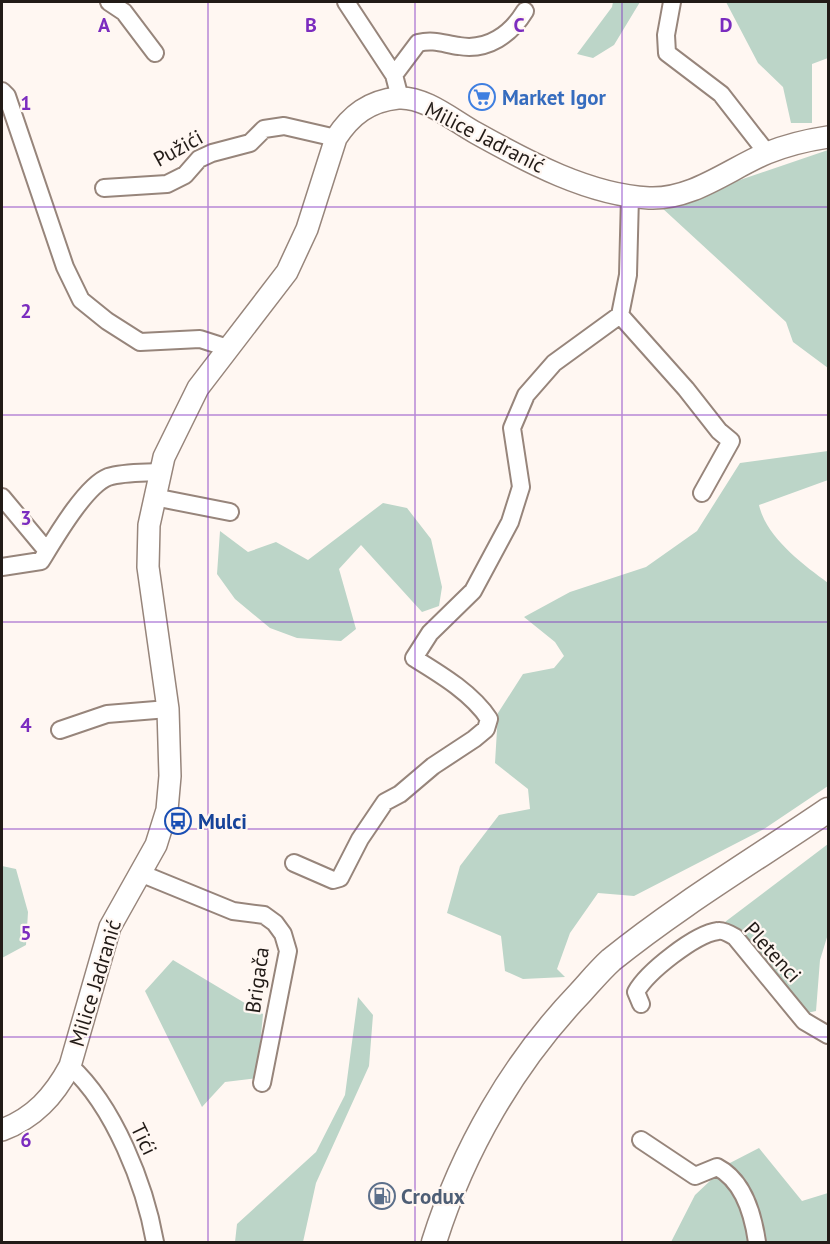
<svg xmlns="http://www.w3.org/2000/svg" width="830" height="1244" font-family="'PT Sans',sans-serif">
<rect width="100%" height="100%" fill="#fff7f2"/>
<path fill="#bcd5c8" d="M613,2H640L614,45L593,58L577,54L612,7Z
M726,2H828V58L812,64V123H791L783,87L758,63Z
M828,150V368L793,342L786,322L661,207Z
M828,451V480L759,505C766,537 802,564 828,583V786L764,829L634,896L598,893L570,933L557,969L565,977L523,979L505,971L501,936L447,913L460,866L499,815L530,809L528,789L495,763L498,713L523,674L554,668L564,656L555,642L524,617L570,592L646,567L697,531L740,463Z
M383,503L407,508L431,539L442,587L439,606L422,612L361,545L339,569L356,629L341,641L297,638L270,628L235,599L217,574L220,531L248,552L276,542L308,560Z
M828,844V934L820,960L816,1011L807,1013L725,922Z
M2,866L16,869L28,912L26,945L2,958Z
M173,960L263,1014L257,1078L225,1082L202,1107L145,991Z
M358,997L373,1015L369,1066L316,1183L303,1242H235L237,1224L316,1152L345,1095Z
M759,1148L802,1201L828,1193V1242H671L695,1195L728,1164Z"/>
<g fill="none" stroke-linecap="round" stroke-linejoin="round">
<defs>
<path id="minor" d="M109,2L124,12L155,53
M346,2L394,75L400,98
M672,2L666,35L667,53L721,94L767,153
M394,75L418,43C434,39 444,44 459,46C488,51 511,34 525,11
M2,91L7,96L65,267L81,300L107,321L140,342L200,339L228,348
M104,188L167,184L185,175L199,159L212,153L250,143L264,129L284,126L336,138
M620,315L686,389L719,431L731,441L702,493
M2,497L47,551
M154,497L230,512
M2,567L41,561C54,540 85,486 108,477C124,472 143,473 160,472
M60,730L107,714L168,709
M294,863L333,880L340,878L360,839L385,802L400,794L433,766L474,739L486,729L489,719C472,693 440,674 414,658L430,633L473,591L510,522L521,487L512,428L526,395L554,363L620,315L628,275L630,196
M140,873L233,911L264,915L275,923L283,934L288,951L262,1083
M641,1004L636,992C647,972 695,934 718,931C723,930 730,934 735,937L804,1021L828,1035
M70,1066C114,1106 145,1185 155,1242
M641,1140L695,1176L717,1167C744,1181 753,1214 757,1242"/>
<path id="tertiary" d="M2,1130C34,1118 54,1096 70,1066L110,927L156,845L167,810L170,776L168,709L148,567L149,525L164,457L198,388L287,272L307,229L336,138C351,115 369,101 398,98C425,96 454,121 476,133C528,162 589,195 649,198C692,200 729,169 767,153C787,145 808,140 828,137"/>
<path id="secondary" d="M434,1242C463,1150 513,1063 580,993C590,982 600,970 611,960C679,905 756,859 828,810"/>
</defs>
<use href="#minor" stroke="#97857b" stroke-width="20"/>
<use href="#tertiary" stroke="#97857b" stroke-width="24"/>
<use href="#secondary" stroke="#97857b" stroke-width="27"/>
<use href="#minor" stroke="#fff" stroke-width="16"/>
<use href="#tertiary" stroke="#fff" stroke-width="21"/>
<use href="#secondary" stroke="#fff" stroke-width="24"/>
</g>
<path fill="none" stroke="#7b2cbf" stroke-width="1.5" stroke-opacity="0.55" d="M208,2V1242M415,2V1242M622,2V1242M2,207H828M2,415H828M2,622H828M2,829H828M2,1037H828"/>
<defs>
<symbol id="supermarket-ring" viewBox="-11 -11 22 22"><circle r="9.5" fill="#fff7f2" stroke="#3f7fe0" stroke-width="1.5"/><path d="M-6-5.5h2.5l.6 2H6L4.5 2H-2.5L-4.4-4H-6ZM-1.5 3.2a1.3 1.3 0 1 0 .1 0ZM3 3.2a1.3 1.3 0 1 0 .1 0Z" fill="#3f7fe0"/></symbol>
<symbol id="bus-ring" viewBox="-11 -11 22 22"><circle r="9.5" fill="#fff7f2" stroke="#1a4fb4" stroke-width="1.5"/><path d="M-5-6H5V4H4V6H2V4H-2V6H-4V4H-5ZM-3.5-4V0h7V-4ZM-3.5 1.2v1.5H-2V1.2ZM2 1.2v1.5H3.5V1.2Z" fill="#1a4fb4"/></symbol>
<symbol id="fuel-ring" viewBox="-11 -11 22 22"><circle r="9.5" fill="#fff7f2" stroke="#5c6f8a" stroke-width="1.5"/><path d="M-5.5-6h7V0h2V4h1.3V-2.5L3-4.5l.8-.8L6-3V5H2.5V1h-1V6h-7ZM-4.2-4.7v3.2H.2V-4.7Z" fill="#5c6f8a"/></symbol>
</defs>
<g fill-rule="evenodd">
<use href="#supermarket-ring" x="467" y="82" width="30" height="30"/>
<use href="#bus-ring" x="163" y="806" width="30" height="30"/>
<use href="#fuel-ring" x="367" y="1181" width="30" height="30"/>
</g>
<g text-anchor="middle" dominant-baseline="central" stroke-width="4.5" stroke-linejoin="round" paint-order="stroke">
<g font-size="21" font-weight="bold" fill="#366cbe" stroke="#fff7f2" text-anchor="start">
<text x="502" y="97">Market Igor</text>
</g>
<g font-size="21" fill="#221b17" stroke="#fff7f2">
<text transform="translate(485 137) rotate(27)">Milice Jadranić</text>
<text transform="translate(178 148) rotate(-29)">Pužići</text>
<text transform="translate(773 952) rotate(48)">Pletenci</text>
<text transform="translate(257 980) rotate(-82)">Brigača</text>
<text transform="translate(95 983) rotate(-73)">Milice Jadranić</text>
<text transform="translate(144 1139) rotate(64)">Tići</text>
</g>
<g font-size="21" font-weight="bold" fill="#164399" stroke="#fff7f2" text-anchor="start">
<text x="198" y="821">Mulci</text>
</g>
<g font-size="21" font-weight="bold" fill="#4e5e75" stroke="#fff7f2" text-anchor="start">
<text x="401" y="1196">Crodux</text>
</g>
</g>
<g font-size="20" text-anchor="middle" font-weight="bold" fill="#7b2cbf" stroke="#fff7f2" stroke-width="4.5" stroke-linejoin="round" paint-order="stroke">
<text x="104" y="32">A</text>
<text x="311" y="32">B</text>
<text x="519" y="32">C</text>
<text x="726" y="32">D</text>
<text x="26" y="110">1</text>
<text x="26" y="318">2</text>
<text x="26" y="525">3</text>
<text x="26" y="732">4</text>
<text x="26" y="940">5</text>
<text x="26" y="1147">6</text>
</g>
<rect width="830" height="1244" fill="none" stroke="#221b17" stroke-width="6"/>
</svg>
